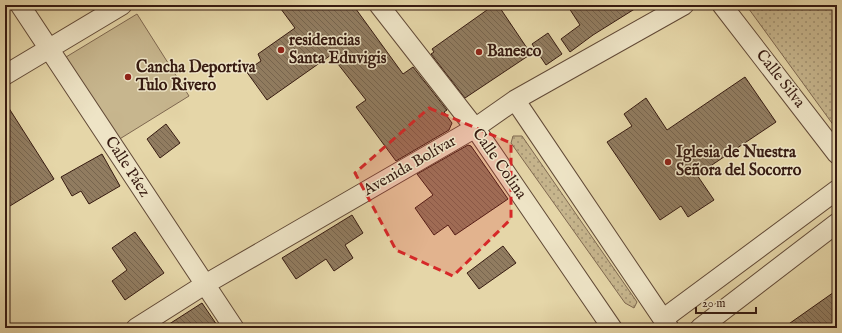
<svg xmlns="http://www.w3.org/2000/svg" width="842" height="333" font-family="'IM FELL English',serif">
<defs>
<pattern id="grass-dots" width="8" height="8" patternUnits="userSpaceOnUse"><rect width="8" height="8" fill="#c7b68e"/><path d="M2 2h.1M6 6h.1" fill="none" stroke="#a29373" stroke-width="1.8" stroke-linecap="round"/></pattern>
<pattern id="building-back-hatch" width="6" height="6" patternUnits="userSpaceOnUse"><rect width="6" height="6" fill="#917c60"/><path d="M-1 5l2 2M0 0l6 6M5-1l2 2" fill="none" stroke="#77654e"/></pattern>
</defs>
<rect width="100%" height="100%" fill="#e5d6a8"/>
<filter id="stains"><feTurbulence type="fractalNoise" baseFrequency=".005" numOctaves="4"/><feColorMatrix values="0 0 0 0 .2 0 0 0 0 .09 0 0 0 0 .02 0 0 0 .5 -.17"/></filter>
<radialGradient id="worn" r=".72"><stop offset=".6" stop-color="#630" stop-opacity="0"/><stop offset="1" stop-color="#630" stop-opacity=".3"/></radialGradient>
<path fill="url(#grass-dots)" stroke="#7f6850" d="M746,5H837V130Z
M513,136H522L637,302L634,308L625,303L511,143Z"/>
<path fill="#c7b68e" stroke="#7f6850" d="M137,14L189,96L118,140L66,57Z"/>
<path fill="url(#building-back-hatch)" stroke="#371b11" d="M278,5H353L403,74L413,67L447,110L444,112L452,123L449,130L396,161L356,107L366,100L331,55L267,100L246,71L261,61L258,54L295,28Z
M494,5H498L531,54L465,98L431,54L434,52L432,49Z
M567,5H641L593,35L570,52L561,39L580,25Z
M548,33L562,54L546,65L532,44Z
M745,77L776,122L697,175L714,200L688,217L681,206L660,220L607,142L632,126L624,114L646,98L667,130Z
M5,102L54,179L5,209Z
M166,124L180,143L160,158L147,139Z
M468,145L471,146L508,199L455,235L448,225L434,235L415,208L433,195L417,174Z
M102,154L120,186L89,204L81,191L72,196L61,177Z
M352,215L363,233L345,245L353,258L334,271L326,259L296,279L282,258Z
M135,232L164,273L125,300L112,281L127,270L112,248Z
M503,246L516,263L479,289L467,273Z
M837,290V328H783Z
M202,303L219,328H163Z"/>
<g fill="none" stroke-linecap="round" stroke-linejoin="round">
<defs>
<path id="minor" d="M20,5L234,328
M379,5L475,128L612,328
M722,5L837,154
M5,75L122,5
M515,100L669,328
M663,319L837,190
M136,328L204,285L475,128L515,100L684,5
M700,328L837,223"/>
</defs>
<use href="#minor" stroke="#624a37" stroke-width="21"/>
<use href="#minor" stroke="#eee4c6" stroke-width="19"/>
</g>
<path fill="#d62828" fill-opacity="0.2" stroke="#d62828" stroke-width="3" stroke-dasharray="8 5" stroke-linejoin="round" d="M429,108L511,143V219L453,276L396,250L355,173Z"/>
<g fill="#8f2418" stroke="#eee4c6" stroke-width="1.5">
<circle cx="281" cy="50" r="4"/>
<circle cx="479" cy="52" r="4"/>
<circle cx="128" cy="77" r="4"/>
<circle cx="668" cy="162" r="4"/>
</g>
<g text-anchor="middle" dominant-baseline="central" stroke-width="3" stroke-linejoin="round" paint-order="stroke">
<g font-size="16" font-weight="bold" fill="#371b11" stroke="#eee4c6" text-anchor="start">
<text x="289" y="41">residencias<tspan x="289" dy="18">Santa Eduvigis</tspan></text>
<text x="487" y="52">Banesco</text>
<text x="136" y="68">Cancha Deportiva<tspan x="136" dy="18">Tulo Rivero</tspan></text>
<text x="676" y="153">Iglesia de Nuestra<tspan x="676" dy="18">Señora del Socorro</tspan></text>
</g>
<g font-size="16" fill="#371b11" stroke="#eee4c6">
<text transform="translate(780 79) rotate(52)">Calle Silva</text>
<text transform="translate(499 164) rotate(55)">Calle Colina</text>
<text transform="translate(410 166) rotate(-30)">Avenida Bolívar</text>
<text transform="translate(127 167) rotate(57)">Calle Páez</text>
</g>
</g>
<rect width="842" height="333" fill="none" stroke="#e5d6a8" stroke-width="20"/>
<rect x="6" y="6" width="830" height="321" fill="none" stroke="#371b11" stroke-width="2"/>
<rect x="10" y="10" width="822" height="313" fill="none" stroke="#371b11"/>
<path d="M696 307v6h60v-6" fill="none" stroke="#371b11" stroke-width="2"/>
<text x="702" y="307" font-size="12" fill="#371b11" stroke="#eee4c6" stroke-width="3" paint-order="stroke">20 m</text>
<rect width="100%" height="100%" filter="url(#stains)"/>
<rect width="100%" height="100%" fill="url(#worn)"/>
</svg>
